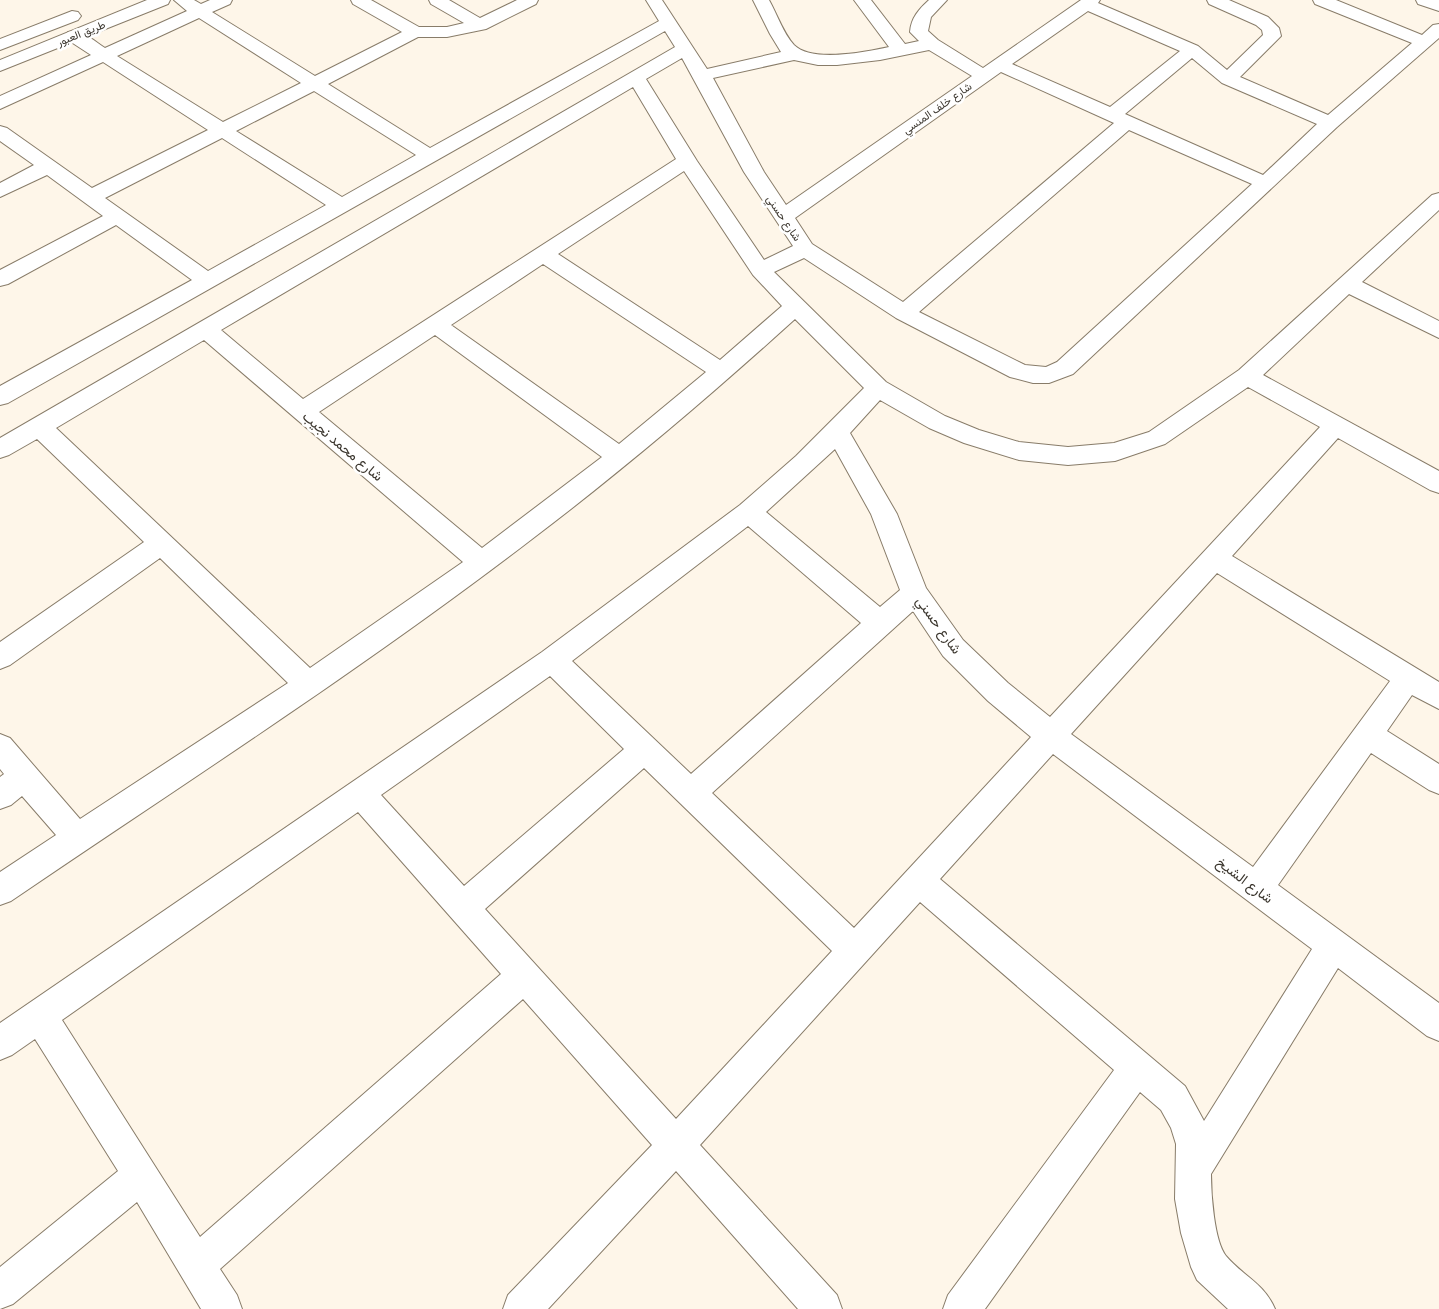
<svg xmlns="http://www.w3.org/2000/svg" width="1439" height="1309" font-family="Poppins,Vazirmatn,sans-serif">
<rect width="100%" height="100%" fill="#fef6e9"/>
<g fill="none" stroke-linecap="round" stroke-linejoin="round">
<defs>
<path id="minor" d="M174,0H194L201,4L210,0H232L230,4L212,12L315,76L402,32L353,4L351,0H371L419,27H447L464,23L431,4L429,0H449L480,18L517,0H538L536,4L486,29L447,37H418L328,84L430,148L659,21L646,0H662L707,69L781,52L770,34L753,0H769C777,14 783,33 794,45C812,63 866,52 889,47L854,0H871L905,44L919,41L910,32C911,18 919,9 929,0H947L931,17L928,31L938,40L983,68L1081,0H1100L1098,3L1198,46L1227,70L1263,35L1262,30L1256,25L1209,4L1207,0H1229L1268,17L1279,28L1281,36L1240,77L1328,115L1412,43L1315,4L1313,0H1336L1422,35L1433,25L1439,24V38L1337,127L1073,374L1049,383H1033L1010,377L896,318L804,258L774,272L886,382L945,416L979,430L1019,442L1068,447L1114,443L1149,432L1239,370L1432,195L1439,193V210L1362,282L1439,321V338L1349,294L1263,375L1439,471V493L1430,490L1338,438L1232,556L1439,682V709L1412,695L1387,731L1439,764V794L1429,790L1371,753L1278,885L1439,1003V1041L1427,1036L1338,968L1211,1174C1211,1193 1214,1241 1226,1256C1243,1276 1264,1283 1275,1309H1228L1197,1280L1191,1267L1181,1233L1175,1199L1176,1144L1171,1128L1161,1110L1140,1092L985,1309H943L948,1295L1114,1070L920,902L700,1145L837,1295L842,1309H798L676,1171L548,1309H503L508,1295L652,1145L523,999L220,1269L237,1295L242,1309H201L137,1202L13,1304L0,1309V1267L118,1171L35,1039L12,1055L0,1060V1023L542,652L740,505L796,456L864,388L795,319C710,396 623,470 532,539C364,668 186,782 11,901L0,905V872L56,835L22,796L11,805L0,809V777L4,774L0,769V734L10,738L80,819L288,683L160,558L10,665L0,669V642L144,542L37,439L9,455L0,458V438L675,47L665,31L8,403L0,405V386L192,280L116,225L8,284L0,286V270L103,216L47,175L0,197V183L34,165L0,141V126L7,128L92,188L208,130L103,62L0,109V96L91,55L68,40L65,36L68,32C82,29 94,41 105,48L187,11ZM1088,11L1180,51L1110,107L1012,64ZM199,18L301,83L223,122L117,56ZM929,50L972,76L786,205L764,172L713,78L794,60L818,65H837L880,60ZM682,58L744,172L793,246L764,260L697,161L646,79ZM1192,58L1222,83L1317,124L1263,175L1125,114ZM1001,72L1114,123L903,302L812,244L795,218ZM633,87L676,159L303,399L221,330ZM314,91L416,155L342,197L236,131ZM1129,130L1252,184L1057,362L1046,367L1025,365L919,312ZM222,138L326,205L208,271L105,198ZM684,171L753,275L782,306L720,360L558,254ZM543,264L706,372L619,444L451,325ZM435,335L602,457L482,548L319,412ZM204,340L463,562L310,668L56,428ZM1248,387L1320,427L1050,717L1008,683L963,640L926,588L897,514L850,433L880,400L929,428L964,443L1019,460L1068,465L1115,461L1165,444ZM835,449L871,514L900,590L880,607L766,512ZM748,526L861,623L691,774L572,661ZM1217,573L1390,681L1253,867L1071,734ZM913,611L943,656L988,701L1031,737L854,928L712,793ZM550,676L624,749L464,886L381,795ZM1053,754L1312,949L1204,1121L1185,1086L940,879ZM644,768L832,951L676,1119L485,909ZM358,812L501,974L200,1237L62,1020Z
M1416,0H1439V11L1418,4Z"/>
<path id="tertiary" d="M147,0H170L168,4L0,71V60Z
M72,11L78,12L81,16L78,20L0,50V39Z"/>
</defs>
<use href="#minor" stroke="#887c69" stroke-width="2"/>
<use href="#tertiary" stroke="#887c69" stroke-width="2"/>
<use href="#minor" fill="#fff" fill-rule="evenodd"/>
<use href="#tertiary" fill="#fff" fill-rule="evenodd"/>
</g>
<g text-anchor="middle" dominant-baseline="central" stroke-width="5" stroke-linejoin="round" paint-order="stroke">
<g font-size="11" fill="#3b362e" stroke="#fff">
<text transform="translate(81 33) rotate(-22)">طريق العبور</text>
<text transform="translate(937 108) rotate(-35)">شارع خلف المنسي</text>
<text transform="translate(784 218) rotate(56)">شارع حسني</text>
</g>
<g font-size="14" fill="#3b362e" stroke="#fff">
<text transform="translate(343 446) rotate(40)">شارع محمد نجيب</text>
<text transform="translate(939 625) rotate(54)">شارع حسني</text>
<text transform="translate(1245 880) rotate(37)">شارع الشيخ</text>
</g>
</g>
</svg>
